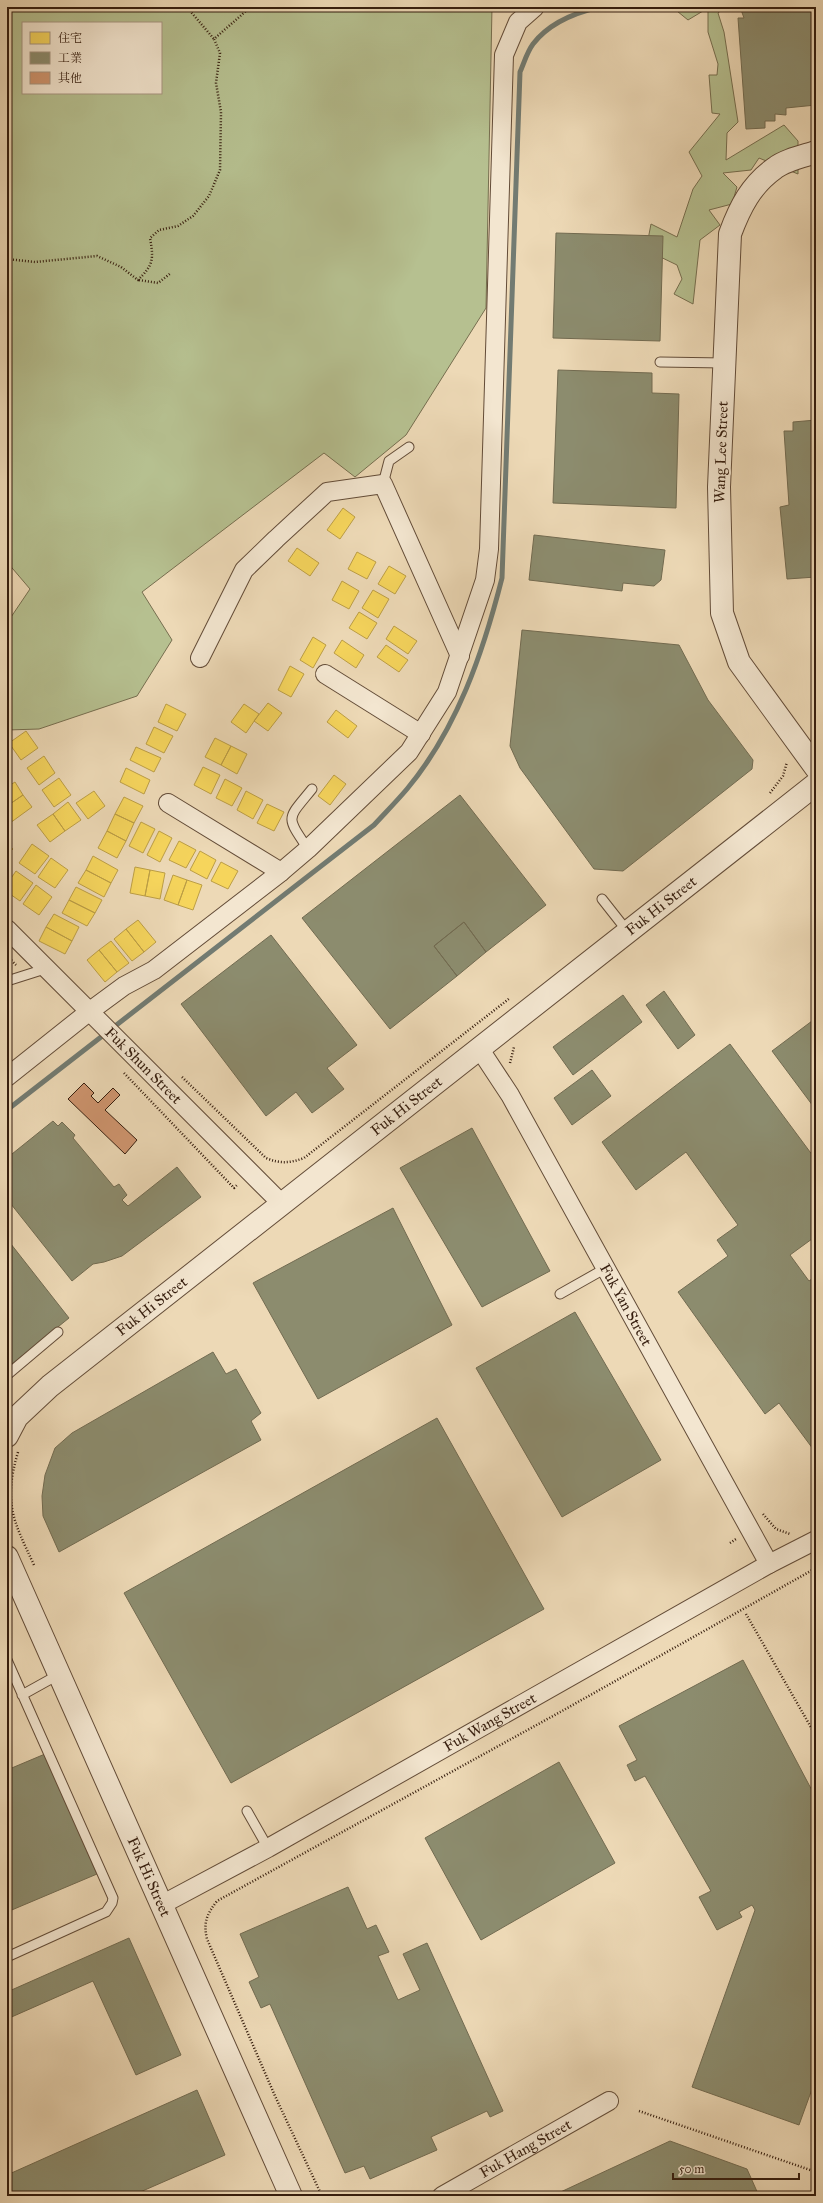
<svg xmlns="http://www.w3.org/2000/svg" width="823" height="2203" font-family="'IM FELL Great Primer','Noto Serif TC',serif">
<rect width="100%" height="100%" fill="#edd9b6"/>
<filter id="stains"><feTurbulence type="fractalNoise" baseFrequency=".005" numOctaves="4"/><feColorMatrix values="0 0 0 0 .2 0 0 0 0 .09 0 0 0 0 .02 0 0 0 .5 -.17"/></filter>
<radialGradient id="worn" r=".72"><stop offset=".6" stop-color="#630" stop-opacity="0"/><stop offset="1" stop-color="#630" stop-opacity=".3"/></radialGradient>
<path fill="#b6c090" stroke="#766e4f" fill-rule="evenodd" d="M7,7H492L486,308L406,435L355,477L324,453L142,592L172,640L137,696L39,729L7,730V623L30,589L7,562ZM23,23H161V93H23Z
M672,7H725L718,13L724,32L738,122L727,133L726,160L784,125L798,141V174L759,158L751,170L723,173L737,187L732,204L709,210L720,225L700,240L693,304L674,294L682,279L677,265L646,250L651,224L677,237L693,189L702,176L689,152L720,114L712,113L709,75H717L718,64L708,32V8L688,20Z"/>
<path fill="#f6d55c" stroke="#bc9e45" d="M343,508L355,517L340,539L327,530Z
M297,548L319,563L310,576L288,561Z
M357,552L376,562L367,579L348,569Z
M389,566L406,576L395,594L378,584Z
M342,581L359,591L349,609L332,600Z
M373,590L389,599L378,618L362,608Z
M359,612L377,623L367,639L349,628Z
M394,626L417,641L408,654L386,639Z
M313,637L326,645L313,668L300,660Z
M342,640L364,655L356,668L334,653Z
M386,645L408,660L399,672L377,657Z
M290,666L304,674L291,697L278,690Z
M268,703L282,713L268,731L254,721Z
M166,704L186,714L177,731L158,722Z
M244,704L259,714L246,733L231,722Z
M336,710L357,726L348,738L327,722Z
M154,727L173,736L164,753L146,744Z
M26,731L38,748L21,760L9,743Z
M215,738L231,746L221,765L205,757Z
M231,746L247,754L237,774L221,765Z
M136,747L161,758L154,772L130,760Z
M44,756L55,773L39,785L27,768Z
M203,767L220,775L211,794L194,785Z
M126,768L150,780L144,794L120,782Z
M334,775L346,784L330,805L318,796Z
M59,778L71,795L54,807L42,790Z
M225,779L242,788L232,806L216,798Z
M15,782L23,795L7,806V787Z
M94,791L105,806L88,819L76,803Z
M246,791L263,800L253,819L237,810Z
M23,795L32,807L10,823L7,818V806Z
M124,797L143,806L134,823L115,814Z
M68,802L81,820L65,831L53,814Z
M267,804L284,812L274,831L257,823Z
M53,814L65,831L50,842L37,825Z
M115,814L134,823L126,841L107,831Z
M141,822L155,829L143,853L129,846Z
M107,831L126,841L117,858L98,848Z
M159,831L172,838L160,862L147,855Z
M7,836L11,840L7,844L13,849L7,855Z
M179,841L196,850L186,868L169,860Z
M32,844L49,856L35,874L19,863Z
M200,851L216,860L207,879L190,870Z
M93,856L118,870L111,883L86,870Z
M51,858L68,870L55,888L38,877Z
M221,862L238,871L228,889L211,881Z
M135,867L150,870L145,896L130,893Z
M86,870L111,883L104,897L78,883Z
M150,870L165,873L160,899L145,896Z
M16,871L33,883L20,901L7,892V884Z
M173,875L187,880L178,905L164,900Z
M187,880L202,885L193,910L178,905Z
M36,885L52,897L39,915L23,904Z
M76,887L102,900L95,913L69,900Z
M69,900L95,913L87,926L62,913Z
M54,914L79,927L72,941L46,927Z
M138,920L156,942L144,952L126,929Z
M46,927L72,941L65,954L39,941Z
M126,929L144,952L132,961L114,939Z
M111,941L129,963L117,972L99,950Z
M99,950L117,972L105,982L87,960Z"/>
<path fill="#8c8c6e" stroke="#726b51" d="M740,7H816V105L786,108V115L775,114V121H765V128L746,129L738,18H744Z
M556,233L663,236L660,341L553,338Z
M558,370L652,373V393L679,394L676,508L553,503Z
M816,420V577L787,579L780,507L789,505L784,431H793V422Z
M534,535L665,550L661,580L654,586L623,583L622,591L529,580Z
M522,630L679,645L708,700L753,760L752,769L623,871L594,869L520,768L510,746Z
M460,795L546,905L486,952L464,922L434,946L457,976L390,1029L302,918Z
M464,922L486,952L457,976L434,946Z
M271,935L357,1045L327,1068L344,1089L312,1113L296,1092L266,1116L181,1004Z
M664,991L695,1035L678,1049L646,1005Z
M623,995L642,1022L573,1075L553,1047Z
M816,1018V1110L772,1051Z
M730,1044L816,1160V1236L790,1255L809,1281L816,1276V1447L813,1449L779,1403L765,1414L678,1292L728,1256L717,1240L738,1225L686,1152L636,1190L602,1142Z
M592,1070L611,1096L572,1125L554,1098Z
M53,1121L58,1126L62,1122L75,1135L73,1138L114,1187L119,1184L127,1195L122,1200L128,1206L177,1167L201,1197L122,1256L104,1262L93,1264L72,1281L7,1199V1158Z
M472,1128L550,1271L482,1307L400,1168Z
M393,1208L452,1325L318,1399L253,1283Z
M7,1239L69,1318L7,1368Z
M575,1312L661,1460L562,1517L476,1368Z
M213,1352L226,1374L236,1369L261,1413L251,1421L261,1440L59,1552L43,1516L42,1496L45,1475L55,1448L72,1433Z
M437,1418L544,1609L231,1783L124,1593Z
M743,1660L816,1798V2078L799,2125L692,2087L755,1910L752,1905L739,1912L742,1917L717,1930L699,1897L711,1891L645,1776L635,1781L627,1765L637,1760L619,1726Z
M45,1754L97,1874L7,1912V1770Z
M559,1762L615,1863L481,1940L425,1838Z
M348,1887L367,1929L376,1925L389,1952L378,1956L398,2000L420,1990L403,1954L427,1943L503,2111L490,2117L487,2111L431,2137L437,2150L370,2179L364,2166L345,2173L270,2004L261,2008L249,1982L259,1977L240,1934Z
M129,1938L181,2055L136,2075L93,1981L7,2019V1992Z
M197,2090L225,2155L131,2196H7V2175Z
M670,2141L747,2169L759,2196H552Z"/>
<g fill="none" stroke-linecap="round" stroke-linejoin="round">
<path stroke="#727b72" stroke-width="5" d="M7,1110L374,825C385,813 396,802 407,789C457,729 483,653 502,578L520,72C524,63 527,52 533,44C549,23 574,13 599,7"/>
</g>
<path fill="#cf956f" stroke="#351d0e" d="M84,1083L94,1093L91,1096L98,1103L113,1088L120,1095L105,1110L137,1140L125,1154L68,1099Z"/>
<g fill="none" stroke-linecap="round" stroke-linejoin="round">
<defs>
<path id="service" d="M660,362L724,363
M383,484L389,461L409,447
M308,849C285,815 287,820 312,789
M602,899L628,932
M7,981L48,968
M560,1294L606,1268
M7,1375L58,1332
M7,1660L113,1898L112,1903L106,1912L7,1957
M22,1695L58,1675
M247,1811L268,1848"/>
<g id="minor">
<path d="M200,658L244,570L276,539L327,492L383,484L460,656"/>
<path d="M325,674L421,734"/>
<path d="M168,803L281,872"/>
<path id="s1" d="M7,929L281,1203"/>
<path id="s2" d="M479,1048L510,1095L769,1564"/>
<path d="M7,1077L90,1011L124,986L154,970L281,872L308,849L409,752L447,692L485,580L489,549L504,55L518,22L535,7"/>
<path id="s3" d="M163,1904L268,1848L769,1564L816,1540"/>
<path id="s4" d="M442,2196L609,2101"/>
</g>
<g id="tertiary">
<path d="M816,152C804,156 785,160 775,168C751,185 740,207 730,234L719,487L722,613L739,662L816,768"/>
<path id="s5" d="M7,1436L17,1417L50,1386L816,784"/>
<path id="s6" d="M7,1557L291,2196"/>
</g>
</defs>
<use href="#service" stroke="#634c38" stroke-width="11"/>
<use href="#minor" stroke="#634c38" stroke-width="20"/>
<use href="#tertiary" stroke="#634c38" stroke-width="24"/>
<path stroke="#351d0e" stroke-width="2.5" stroke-dasharray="1 2" stroke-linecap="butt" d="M190,7L191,12L214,39
M7,259L35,262L97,256L121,267L138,280C153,265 154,260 150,238L159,230L178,226L193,216L209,196L220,170L221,112L216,83L220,53L214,39L246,11L247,7
M139,280L158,283L171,273
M770,793L783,776L787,762
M7,956L16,965
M510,1063L514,1047
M124,1073L234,1188L238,1184
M182,1077L266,1158C280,1164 291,1163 304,1158L510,998
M18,1452C3,1503 13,1520 34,1565
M763,1514L776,1529L790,1534
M730,1543L736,1539
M746,1614L816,1736
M639,2111L816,2172
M322,2196L275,2096L207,1939C203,1922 207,1914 217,1901L562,1711L816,1568"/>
<use href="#service" stroke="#f3e6d0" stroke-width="9"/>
<use href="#minor" stroke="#f3e6d0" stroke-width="18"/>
<use href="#tertiary" stroke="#f3e6d0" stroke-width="22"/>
</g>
<g text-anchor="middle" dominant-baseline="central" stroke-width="4" stroke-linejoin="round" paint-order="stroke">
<g font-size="15" fill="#351d0e" stroke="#f3e6d0">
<text transform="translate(721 452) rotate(-88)">Wang Lee Street</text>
<text stroke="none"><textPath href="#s5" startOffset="844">Fuk Hi Street</textPath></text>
<text stroke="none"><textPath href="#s1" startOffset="193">Fuk Shun Street</textPath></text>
<text stroke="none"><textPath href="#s5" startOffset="520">Fuk Hi Street</textPath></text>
<text stroke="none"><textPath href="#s5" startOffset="196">Fuk Hi Street</textPath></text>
<text stroke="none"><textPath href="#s2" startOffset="296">Fuk Yan Street</textPath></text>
<text stroke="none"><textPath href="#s3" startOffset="374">Fuk Wang Street</textPath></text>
<text stroke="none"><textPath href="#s6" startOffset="350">Fuk Hi Street</textPath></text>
<text stroke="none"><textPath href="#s4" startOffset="96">Fuk Hang Street</textPath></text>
</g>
</g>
<rect width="823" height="2203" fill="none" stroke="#edd9b6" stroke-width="24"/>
<rect x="8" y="8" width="807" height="2187" fill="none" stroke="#351d0e" stroke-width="2"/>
<rect x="12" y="12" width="799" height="2179" fill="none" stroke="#351d0e"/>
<rect x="22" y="22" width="140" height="72" fill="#f3e6d0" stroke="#a79682"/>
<rect x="30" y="32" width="20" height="12" fill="#f6d55c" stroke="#a79682"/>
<text x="58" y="42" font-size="12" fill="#351d0e">住宅</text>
<rect x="30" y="52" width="20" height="12" fill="#8c8c6e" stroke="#a79682"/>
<text x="58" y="62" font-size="12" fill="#351d0e">工業</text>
<rect x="30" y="72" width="20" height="12" fill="#cf956f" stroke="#a79682"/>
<text x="58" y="82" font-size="12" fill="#351d0e">其他</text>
<path d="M673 2173v6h126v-6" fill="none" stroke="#351d0e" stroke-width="2"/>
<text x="679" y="2173" font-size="12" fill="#351d0e" stroke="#f3e6d0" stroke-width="3" paint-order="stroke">50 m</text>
<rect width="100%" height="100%" filter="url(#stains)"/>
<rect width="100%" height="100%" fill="url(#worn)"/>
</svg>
